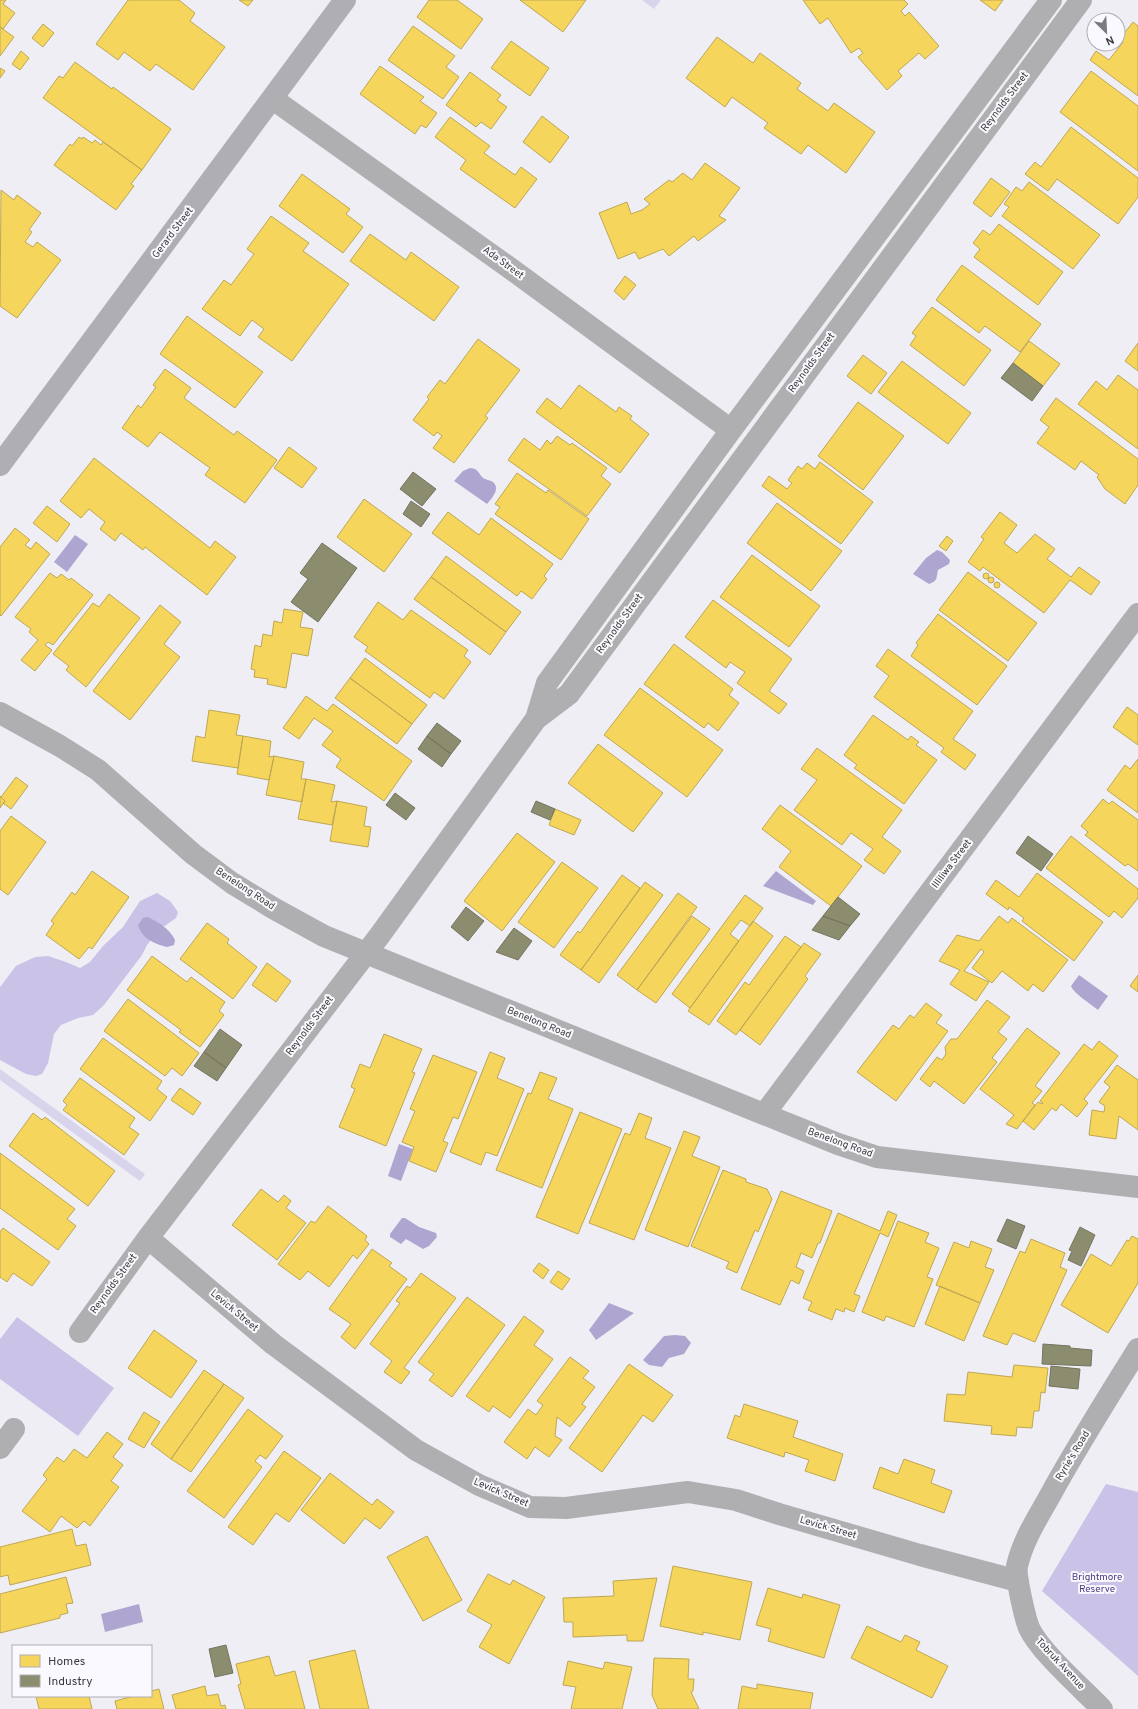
<svg xmlns="http://www.w3.org/2000/svg" width="1138" height="1709" font-family="Overpass,sans-serif">
<rect width="100%" height="100%" fill="#efeef5"/>
<path fill="#d8d4ec" d="M642,0H661L654,9Z
M0,1069L145,1174L140,1181L0,1080Z"/>
<path fill="#cac2e7" d="M157,893L170,901L178,912L176,918L159,930L147,945L142,955L104,1005L93,1015L78,1018L61,1025L54,1034L48,1063L42,1074L36,1076L26,1074L0,1060V987L16,966L35,957L48,956L66,962L80,968L90,962L103,946L123,927L140,901Z
M17,1317L114,1388L78,1436L0,1379V1339Z
M1106,1484L1138,1492V1676L1042,1591Z"/>
<path fill="#afa5d1" d="M470,468C477,468 478,472 482,477C485,480 490,480 493,482C501,489 491,499 487,504L454,481L463,471Z
M75,535L88,544L67,572L54,562Z
M937,550L942,552L950,560L949,564L938,570C936,578 938,581 929,584L913,574L926,558Z
M776,871L816,901L813,905L763,886Z
M147,917C156,920 171,930 175,940L174,945L167,947C155,944 141,938 138,925L143,918Z
M1079,975L1108,996L1098,1010C1091,1004 1073,993 1071,986Z
M399,1144L413,1149L401,1181L388,1176Z
M402,1218H405L419,1227L436,1233L437,1237L429,1246L423,1249L406,1239L401,1244L390,1237V1234Z
M609,1303L634,1313L596,1340L589,1330Z
M675,1335L685,1336L691,1343L684,1354L669,1358L662,1367L649,1365L643,1360L664,1336Z
M139,1604L143,1622L105,1632L101,1614Z"/>
<path fill="#f6d55c" stroke="#bea754" d="M0,0H6L3,4L15,13L3,29L0,27Z
M128,0H179L195,13L190,21L225,47L193,90L156,64L150,71L124,52L118,60L96,44Z
M239,0H253L248,6Z
M429,0H457L483,19L461,49L417,17Z
M520,0H586L563,32Z
M803,0H904L908,4L901,11L905,16L909,12L939,46L925,59L919,53L898,71L902,76L887,90L858,57L863,53L859,48L851,53L828,18L820,24Z
M980,0H1003L995,11Z
M1133,22L1138,26V96L1090,60L1096,51L1109,60L1123,42L1119,40Z
M43,24L54,33L43,47L32,38Z
M413,26L455,56L446,67L459,77L443,99L388,60Z
M0,27L14,37L0,56Z
M717,37L753,63L760,53L801,83L797,89L828,111L834,103L875,132L846,173L808,145L801,154L764,128L768,123L732,97L725,107L686,78Z
M511,41L549,68L530,96L491,68Z
M21,51L29,58L20,70L12,64Z
M75,62L112,89L113,87L171,129L142,170L43,98L59,76L63,78Z
M380,66L424,97L420,101L437,113L426,128L421,125L415,134L360,94Z
M0,68L5,71L0,78Z
M1091,71L1138,106V171L1060,112Z
M470,72L501,95L497,100L507,107L491,129L481,122L476,127L446,105Z
M542,116L569,137L550,163L523,142Z
M450,117L490,146L484,153L515,175L521,167L537,179L515,208L460,169L466,160L435,137Z
M1071,127L1138,178V197L1118,224L1057,179L1048,191L1025,174L1035,162L1041,167Z
M79,137L82,139L83,137L92,143L95,140L101,145L103,142L142,170L131,184L134,186L116,210L54,165L70,144L72,146Z
M705,163L740,188L719,216L726,220L698,241L694,236L669,256L663,249L639,259L635,252L618,259L599,213L627,202L631,214L642,210L650,204L644,199L669,180L672,182L683,173L692,180Z
M302,174L350,209L346,214L363,227L343,253L279,206Z
M991,178L1010,192L991,217L973,203Z
M1029,182L1100,235L1073,269L1002,216L1009,207L1004,204L1016,187L1022,191Z
M1,190L14,200L17,195L41,213L29,230L32,232L25,242L33,247L37,242L61,260L17,318L0,306Z
M271,216L309,243L303,251L349,284L292,361L258,337L264,329L252,320L240,336L202,309L224,280L231,285L254,254L247,249Z
M999,224L1063,272L1038,305L974,257L980,249L973,243L983,230L990,235Z
M370,234L406,260L411,252L459,287L434,321L350,261Z
M962,265L1041,324L1020,352L985,326L979,333L936,300Z
M625,276L636,285L624,300L614,291Z
M932,307L991,350L964,386L910,345L916,336L912,333Z
M187,316L263,372L235,408L160,354Z
M478,339L520,370L485,416L488,418L454,463L433,448L442,436L437,432L434,436L413,420L429,399L427,397L440,380L445,384Z
M1029,341L1060,364L1043,386L1013,363Z
M1138,343V371L1125,361Z
M863,355L887,373L871,394L847,376Z
M902,361L971,413L948,444L878,392Z
M165,369L191,388L184,398L234,435L237,431L277,460L245,503L205,475L210,468L160,432L148,447L122,428L138,405L141,408L156,387L153,385Z
M1118,375L1138,390V449L1078,404L1096,381L1107,390Z
M579,385L616,412L619,407L632,416L630,419L649,434L620,473L536,412L547,398L561,409Z
M1056,398L1138,459V485L1125,504L1105,489L1097,477L1099,475L1081,461L1075,470L1037,443L1049,427L1040,420Z
M858,402L904,436L863,490L818,456Z
M557,436L570,445L572,443L607,468L601,476L611,484L587,516L508,460L524,438L540,450L547,440L551,444Z
M289,447L317,468L302,488L274,468Z
M94,458L210,548L215,541L236,557L207,595L145,547L143,550L121,533L115,541L100,529L105,522L89,509L81,518L60,501Z
M820,462L873,502L841,544L762,486L769,476L787,489L792,483L788,480L798,466L802,469L807,463L815,469Z
M517,473L546,493L548,490L589,519L561,560L495,514L500,507L495,504Z
M364,499L412,534L384,572L337,537Z
M777,503L842,551L811,591L747,543Z
M47,506L70,524L57,542L33,523Z
M448,512L479,535L491,518L553,564L544,576L547,579L532,599L521,591L517,596L432,533Z
M1000,512L1017,525L1004,543L1017,553L1035,534L1055,549L1047,559L1071,577L1079,567L1100,582L1091,595L1070,580L1044,613L983,567L980,571L968,562L984,539L981,537Z
M15,528L30,540L25,545L31,549L36,542L50,554L1,616L0,615V547Z
M947,536L953,541L946,551L939,546Z
M752,555L820,606L789,647L720,597Z
M446,556L521,612L506,632L431,577Z
M968,572L1037,623L1008,661L939,610Z
M50,573L57,578L61,574L69,580L71,578L93,595L53,645L48,642L45,645L52,650L35,671L21,660L38,640L29,632L31,629L15,617Z
M983 576a3 3 0 1 1 6 0a3 3 0 1 1-6 0Z
M431,577L506,632L490,655L414,599Z
M988 580a3 3 0 1 1 6 0a3 3 0 1 1-6 0Z
M994 585a3 3 0 1 1 6 0a3 3 0 1 1-6 0Z
M109,594L140,618L86,687L66,670L69,666L53,654L93,603L99,607Z
M713,600L792,659L769,691L787,704L779,714L737,683L745,672L730,662L726,668L685,637Z
M378,602L403,620L411,610L468,650L464,656L471,662L444,699L434,692L430,698L365,651L368,647L354,637Z
M160,605L181,622L164,644L180,657L130,720L93,691Z
M284,609L303,612L300,627L313,629L308,656L292,653L286,688L267,684L268,679L254,677L255,670L251,669L255,645L261,647L263,634L272,636L274,621L282,623Z
M938,614L1007,666L977,705L911,656L918,645L916,643Z
M674,644L733,689L729,695L739,703L718,731L708,723L704,728L644,684Z
M888,649L973,711L953,739L976,755L965,770L941,752L944,748L874,697L889,676L876,666Z
M365,658L427,705L412,724L350,678Z
M350,678L412,724L397,744L335,698Z
M640,688L723,750L687,797L604,735Z
M306,696L327,711L333,704L412,761L384,801L336,767L341,759L322,745L333,731L314,718L299,739L283,728Z
M1127,707L1138,715V745L1113,727Z
M209,710L240,715L236,735L243,736L238,768L192,761L196,736L205,738Z
M873,715L908,740L911,736L919,742L916,745L937,760L904,804L854,768L857,765L844,755Z
M243,736L271,741L269,757L274,756L269,780L237,774Z
M598,744L663,793L633,832L568,783Z
M817,748L902,810L882,837L901,851L884,874L864,860L873,849L851,833L842,845L794,810L817,780L801,769Z
M274,756L304,762L301,779H306L302,802L266,795Z
M1138,759V813L1107,790L1125,765L1130,769Z
M16,777L28,786L11,809L3,803L5,801L1,797Z
M306,779L335,785L331,802L337,801L332,825L298,819Z
M0,796L5,801L0,808Z
M1103,799L1109,804L1112,801L1138,820V871L1128,864L1125,866L1085,835L1088,832L1081,826Z
M337,801L367,807L364,826L371,827L368,847L330,841Z
M780,805L862,866L831,906L779,867L791,851L762,829Z
M555,809L581,820L574,835L549,825Z
M11,816L46,842L8,895L0,889V831Z
M517,833L555,862L502,931L464,901Z
M1071,836L1138,889V898L1122,918L1114,911L1109,917L1046,868Z
M562,862L598,888L554,948L518,922Z
M92,871L129,897L92,949L89,947L79,959L46,935L54,923L51,921L72,892L75,895Z
M1037,873L1103,922L1074,961L1022,921L1024,918L1009,907L1008,910L986,894L996,880L1019,897Z
M622,875L640,888L581,970L560,955L578,931L580,933Z
M645,882L663,895L599,983L581,970Z
M678,893L697,907L637,990L617,975Z
M745,895L763,908L750,926L741,920L730,934L739,941L690,1008L672,994Z
M692,916L710,929L656,1003L637,990Z
M999,916L1008,923L1012,918L1068,960L1043,992L1033,984L1028,991L1002,971L992,983L972,968L984,952L981,949L964,971L989,982L976,1001L950,984L960,970L939,961L957,935L979,941Z
M753,921L773,936L709,1025L688,1011Z
M207,923L229,939L227,943L257,967L233,999L180,959Z
M785,936L801,947L736,1035L717,1021L745,982L749,985Z
M804,943L821,954L805,976L808,979L760,1045L740,1030Z
M152,956L187,982L191,977L225,1002L219,1011L224,1015L200,1047L179,1032L181,1030L127,990Z
M267,963L291,981L276,1002L252,985Z
M1138,975V992L1130,986Z
M128,999L199,1053L182,1076L172,1068L165,1076L104,1031Z
M987,1000L1010,1017L998,1032L1007,1039L992,1058L997,1062L964,1104L934,1081L930,1087L920,1079L937,1057L942,1060L946,1054L945,1047L951,1039H957Z
M926,1003L942,1015L936,1023L948,1031L896,1101L857,1072L893,1025L899,1029L910,1015L914,1018Z
M1027,1028L1060,1053L1035,1086L1042,1091L1032,1103L1035,1105L1017,1129L1006,1124L1014,1115L980,1089Z
M384,1034L422,1049L412,1072L415,1073L386,1146L339,1127L355,1089L351,1087L360,1064L370,1068Z
M103,1038L162,1081L157,1089L167,1097L150,1121L80,1069Z
M1099,1041L1118,1056L1084,1099L1088,1103L1077,1117L1061,1104L1056,1111L1052,1108L1034,1130L1023,1121L1038,1102L1042,1104L1043,1103L1040,1101L1084,1044L1092,1050Z
M490,1052L505,1058L497,1078L524,1089L497,1156L486,1152L481,1165L450,1152Z
M433,1055L477,1072L458,1119L453,1117L443,1141L448,1143L436,1172L409,1161L414,1147L402,1142L415,1111L410,1109Z
M1117,1065L1138,1080V1130L1119,1116L1116,1139L1089,1135L1092,1110L1104,1112L1105,1106L1099,1102L1110,1087L1104,1082Z
M540,1072L557,1078L548,1099L573,1109L542,1188L496,1170L528,1093L531,1094Z
M80,1078L135,1118L129,1127L139,1134L124,1155L63,1110L67,1105L63,1101Z
M180,1088L201,1103L193,1115L171,1100Z
M580,1112L622,1129L578,1234L536,1217Z
M33,1113L42,1120L45,1117L115,1171L88,1206L9,1146Z
M639,1113L652,1118L645,1138L671,1148L634,1240L589,1223L625,1133L630,1135Z
M684,1131L700,1137L692,1156L720,1167L688,1247L645,1230Z
M0,1153L75,1209L67,1219L76,1226L58,1250L0,1208Z
M723,1170L746,1179V1182L767,1189L772,1199L758,1232L755,1230L737,1273L726,1268L729,1262L691,1246Z
M261,1189L278,1202L284,1195L291,1201L286,1208L306,1223L277,1260L232,1225Z
M781,1191L832,1211L820,1243H818L812,1258L801,1253L796,1267L804,1271L799,1284L791,1280L780,1305L741,1289Z
M328,1206L367,1236L365,1240L369,1244L357,1259L353,1255L329,1287L308,1271L300,1280L278,1264L311,1221L315,1223Z
M888,1211L897,1215L888,1237L880,1233L854,1294L860,1296L854,1312L845,1308L844,1312L836,1309L832,1320L808,1310L812,1302L803,1298L838,1213L880,1231Z
M898,1221L929,1233L925,1242L939,1248L927,1277L933,1279L914,1327L886,1316L884,1321L862,1312Z
M3,1228L50,1262L32,1286L13,1273L7,1282L0,1277V1232Z
M1132,1236L1138,1239V1283L1108,1333L1061,1305L1091,1254L1111,1266L1127,1240L1129,1241Z
M1031,1239L1065,1253L1060,1267L1067,1270L1035,1342L1013,1333L1007,1345L983,1336L1020,1251L1025,1253Z
M971,1241L992,1249L985,1267L994,1270L980,1303L936,1285L954,1242L969,1248Z
M372,1249L392,1263L389,1266L407,1279L355,1349L341,1337L351,1324L329,1309Z
M539,1263L549,1270L543,1279L533,1271Z
M558,1271L570,1279L562,1290L550,1282Z
M421,1273L456,1298L404,1368L410,1372L401,1384L384,1372L392,1361L370,1344L400,1303L396,1301L407,1286L410,1288Z
M940,1286L980,1303L964,1341L925,1324Z
M467,1297L505,1325L452,1397L429,1380L434,1374L418,1362Z
M524,1316L544,1331L534,1345L553,1359L510,1418L493,1406L489,1412L466,1396Z
M154,1330L197,1361L171,1398L128,1368Z
M570,1357L589,1371L583,1378L595,1387L582,1404L586,1407L570,1427L557,1417L555,1436L562,1440L549,1457L535,1447L527,1459L504,1442L528,1409L536,1415L543,1405L537,1401Z
M629,1364L673,1395L653,1422L643,1415L602,1472L569,1448Z
M1014,1365L1048,1368L1045,1393L1041,1392L1039,1411H1034L1032,1428L1017,1427L1016,1436L991,1434L992,1426L944,1421L947,1394L965,1395L968,1372L1012,1377Z
M204,1370L224,1384L171,1459L151,1444Z
M224,1384L244,1398L191,1472L171,1459Z
M744,1404L798,1421L793,1437L843,1454L835,1481L805,1471L809,1460L785,1452L784,1457L727,1438L735,1415L740,1417Z
M248,1409L283,1436L266,1459L260,1455L255,1461L262,1467L224,1518L187,1491Z
M144,1412L160,1422L144,1448L128,1439Z
M107,1432L123,1444L113,1457L123,1465L111,1481L119,1487L90,1526L84,1521L77,1528L61,1516L50,1532L22,1511L47,1479L43,1475L57,1457L64,1462L74,1449L87,1458Z
M284,1451L321,1478L289,1522L276,1513L253,1545L228,1527Z
M904,1459L935,1470L931,1483L952,1491L944,1513L873,1488L880,1467L898,1474Z
M330,1473L372,1505L377,1499L394,1512L380,1529L365,1518L344,1544L301,1510Z
M72,1529L76,1546L86,1544L91,1565L10,1585L8,1575L0,1577V1547Z
M427,1536L462,1600L423,1621L387,1557Z
M673,1566L752,1582L740,1640L703,1632V1635L660,1626Z
M488,1574L510,1585L513,1580L545,1597L509,1664L479,1647L492,1625L467,1611Z
M66,1577L73,1603L66,1604L68,1613L60,1615V1618L0,1633V1594Z
M657,1578L643,1641H627V1635L573,1637V1622H564L563,1598L614,1596L613,1581Z
M768,1588L802,1598L803,1594L840,1605L824,1658L768,1641L771,1629L756,1625Z
M867,1626L901,1642L905,1635L920,1642L916,1650L948,1666L932,1698L851,1658Z
M355,1650L369,1709H320L309,1661Z
M269,1656L275,1676L295,1671L305,1709H245L238,1685L241,1684L236,1664Z
M654,1658L689,1659L688,1679H694L693,1691L691,1692L699,1709H658L652,1695Z
M568,1661L603,1669L605,1662L632,1667L622,1709H571L576,1687L563,1685Z
M757,1684L813,1693L810,1709H738L742,1686L757,1689Z
M205,1686L207,1696L218,1694L221,1706L225,1705L226,1709H176L172,1695Z
M159,1689L164,1709H117L115,1701L134,1696H151V1691Z
M36,1696H89L92,1709H39Z"/>
<path fill="#8c8c6e" stroke="#747460" d="M1013,363L1043,386L1032,401L1001,378Z
M413,472L436,489L422,506L400,489Z
M411,501L430,514L421,527L403,514Z
M322,543L357,568L318,622L291,602L308,579L300,573Z
M437,723L461,741L451,754L427,736Z
M427,736L451,754L442,767L418,749Z
M395,793L415,808L406,820L386,805Z
M536,801L555,809L550,820L531,812Z
M1028,836L1053,854L1041,871L1016,853Z
M838,897L860,914L850,926L823,916Z
M466,907L484,921L468,941L451,927Z
M823,916L850,926L839,940L812,930Z
M514,928L532,941L518,960L496,952Z
M220,1029L242,1045L226,1068L204,1052Z
M204,1052L226,1068L217,1081L194,1066Z
M1007,1219L1025,1226L1016,1249L997,1241Z
M1080,1227L1095,1235L1081,1266L1068,1260L1072,1251L1069,1250Z
M1043,1344L1070,1346V1348L1092,1350L1091,1366L1042,1364Z
M1051,1366L1080,1369L1078,1389L1049,1386Z
M226,1645L233,1673L215,1677L209,1649Z"/>
<g fill="none" stroke-linecap="round" stroke-linejoin="round">
<path stroke="#afafb2" stroke-width="22" d="M273,99L507,266L731,430
M0,713L60,746L98,770L193,854L232,883L273,908L324,936L838,1144L877,1157L1138,1187
M536,719L547,683L731,430L1051,0
M765,1113L1138,614
M148,1238L273,1344L416,1450L479,1485L530,1507L566,1508L688,1492L736,1500L779,1514L920,1555L1018,1581
M80,1332L148,1238L380,935L536,719L569,694L1081,0
M0,1448L14,1429
M1102,1709C1082,1688 1041,1653 1029,1628C1025,1618 1015,1575 1017,1566C1023,1539 1039,1516 1052,1492C1079,1443 1109,1396 1138,1349"/>
<path stroke="#afaeb2" stroke-width="22" d="M0,465L345,0"/>
</g>
<g text-anchor="middle" dominant-baseline="central" stroke-width="4" stroke-linejoin="round" paint-order="stroke">
<g font-size="10" fill="#3c3b40" stroke="#faf9fe">
<text transform="translate(1005 102) rotate(-53)">Reynolds Street</text>
<text transform="translate(173 233) rotate(-53)">Gerard Street</text>
<text transform="translate(503 263) rotate(36)">Ada Street</text>
<text transform="translate(812 363) rotate(-54)">Reynolds Street</text>
<text transform="translate(620 624) rotate(-54)">Reynolds Street</text>
<text transform="translate(952 864) rotate(-53)">Illiliwa Street</text>
<text transform="translate(245 889) rotate(33)">Benelong Road</text>
<text transform="translate(539 1023) rotate(22)">Benelong Road</text>
<text transform="translate(310 1026) rotate(-53)">Reynolds Street</text>
<text transform="translate(840 1143) rotate(20)">Benelong Road</text>
<text transform="translate(114 1284) rotate(-54)">Reynolds Street</text>
<text transform="translate(234 1311) rotate(40)">Levick Street</text>
<text transform="translate(1073 1456) rotate(-59)">Ryrie's Road</text>
<text transform="translate(501 1493) rotate(23)">Levick Street</text>
<text transform="translate(828 1528) rotate(16)">Levick Street</text>
<text transform="translate(1060 1664) rotate(47)">Tobruk Avenue</text>
</g>
<g font-size="10" fill="#503b85" stroke="#faf9fe">
<text x="1097" y="1577">Brightmore<tspan x="1097" dy="12">Reserve</tspan></text>
</g>
</g>
<rect x="12" y="1645" width="140" height="52" fill="#faf9fe" stroke="#aeadb2"/>
<rect x="20" y="1655" width="20" height="12" fill="#f6d55c" stroke="#aeadb2"/>
<text x="48" y="1665" font-size="12" fill="#3c3b40">Homes</text>
<rect x="20" y="1675" width="20" height="12" fill="#8c8c6e" stroke="#aeadb2"/>
<text x="48" y="1685" font-size="12" fill="#3c3b40">Industry</text>
<g transform="translate(1106 32) rotate(156)"><circle r="19" fill="#faf9fe" stroke="#aeadb2"/>
<path d="M0-3L7 15L0 10L-7 15Z" fill="#7b7a7f"/>
<text y="-6" font-size="11" font-weight="bold" text-anchor="middle" fill="#3c3b40">N</text>
</g>
</svg>
